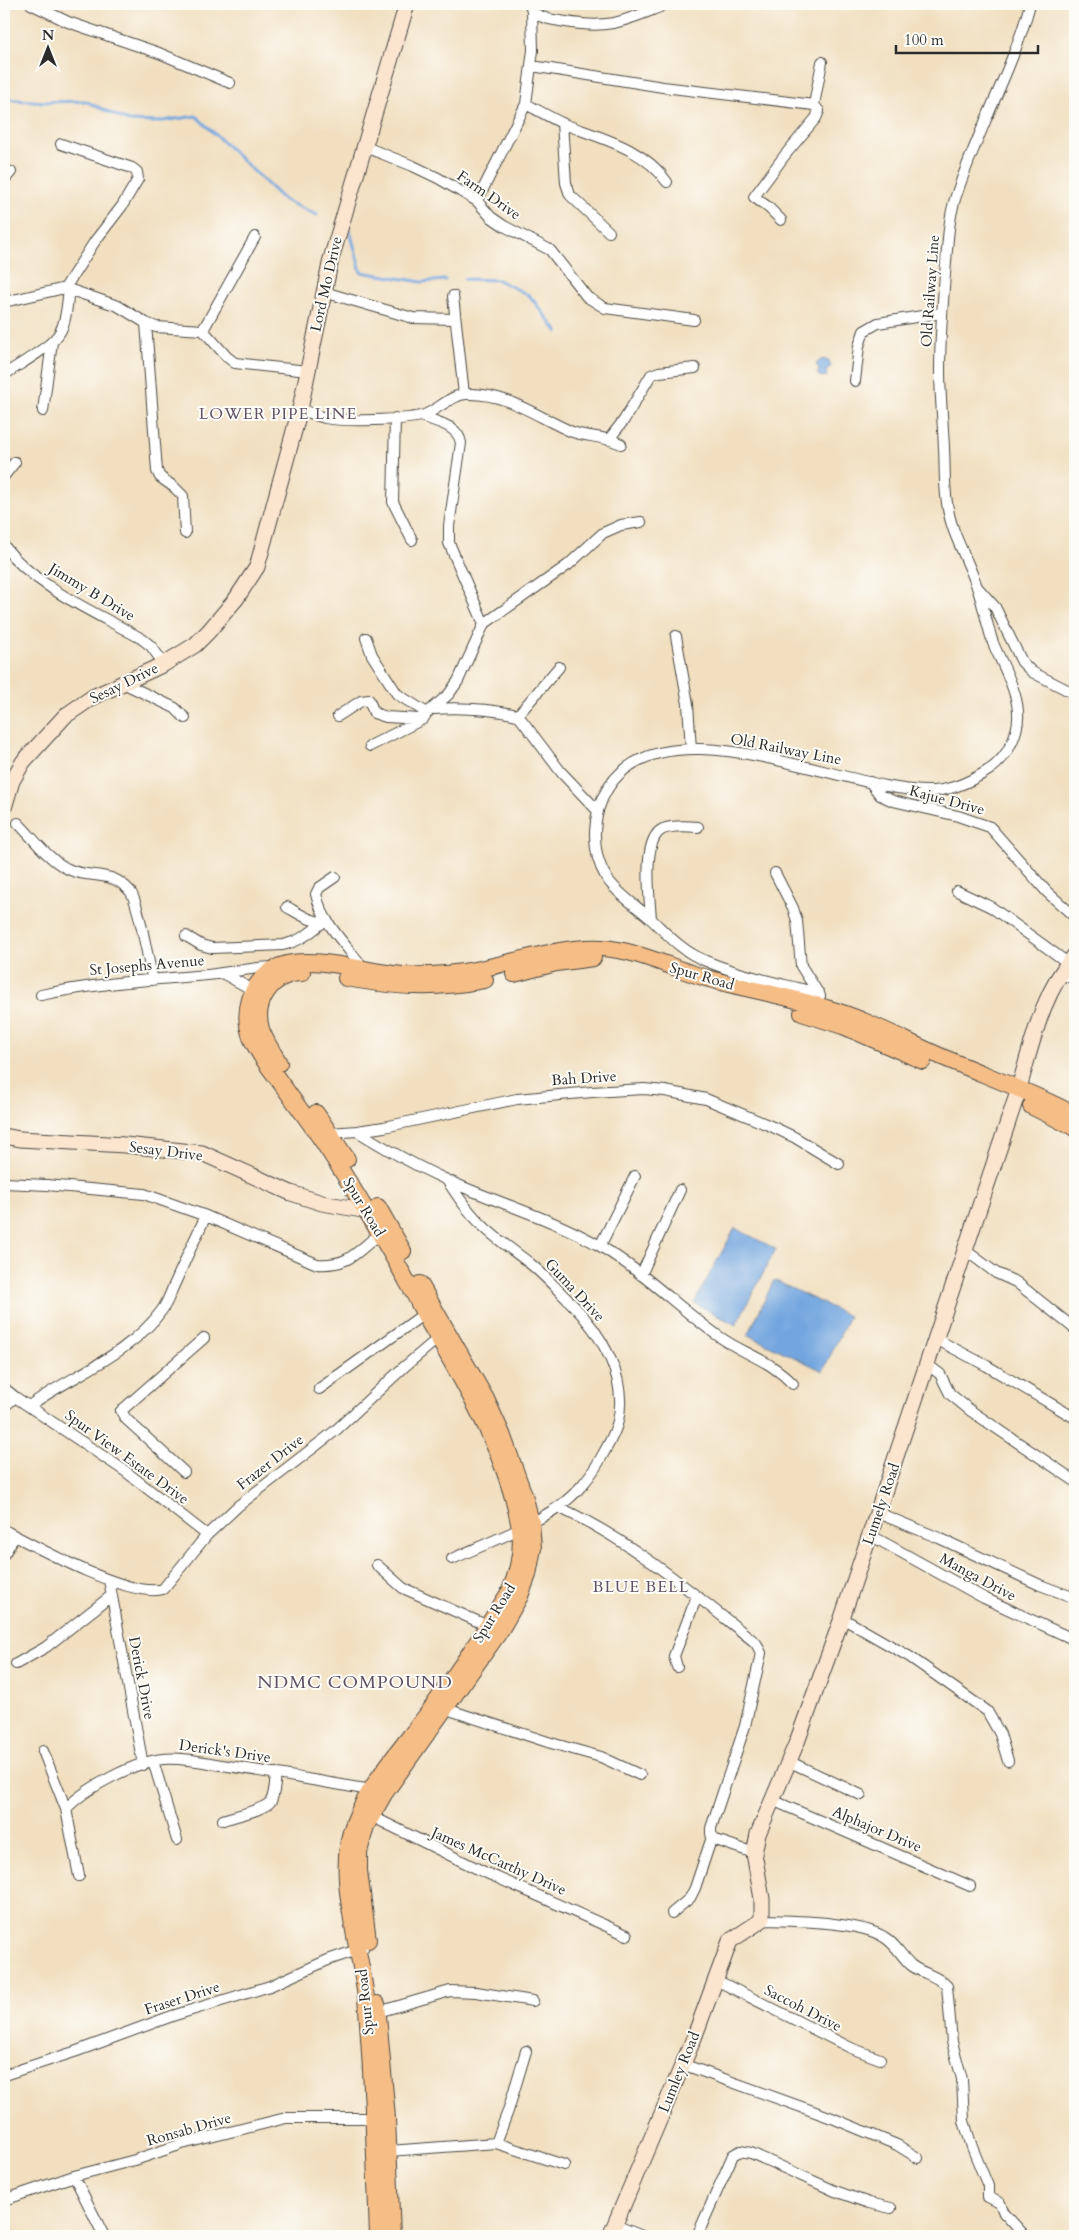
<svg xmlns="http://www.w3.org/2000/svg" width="1079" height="2240" font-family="Cardo,serif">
<rect width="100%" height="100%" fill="#fdfcf7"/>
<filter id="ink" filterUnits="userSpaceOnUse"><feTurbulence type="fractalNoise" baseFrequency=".02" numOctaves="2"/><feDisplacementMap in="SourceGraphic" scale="10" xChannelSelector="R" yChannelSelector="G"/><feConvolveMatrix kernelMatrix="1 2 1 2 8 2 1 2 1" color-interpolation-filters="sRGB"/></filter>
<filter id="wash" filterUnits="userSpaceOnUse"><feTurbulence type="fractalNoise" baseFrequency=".0096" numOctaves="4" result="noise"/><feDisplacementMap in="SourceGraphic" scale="20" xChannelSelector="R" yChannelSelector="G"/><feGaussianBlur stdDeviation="1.12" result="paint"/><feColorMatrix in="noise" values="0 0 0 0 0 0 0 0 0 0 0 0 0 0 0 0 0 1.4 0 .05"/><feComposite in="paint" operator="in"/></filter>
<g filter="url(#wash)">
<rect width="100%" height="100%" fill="#f1dfc0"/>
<path fill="#73a6df" stroke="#4f6885" d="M822,359L829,361L831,366L826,372L827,376L821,377L817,374L819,370L816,364Z
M735,1228L776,1249L736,1325L694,1303Z
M774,1280L849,1316L823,1371L748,1335Z"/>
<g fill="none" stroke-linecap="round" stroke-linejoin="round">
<path stroke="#73a6df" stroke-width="3" d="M4,99L44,102L85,101L128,121L156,122L196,116L284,200L317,215
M350,231L361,272L422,282L445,280
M464,279L498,280L529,295L558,332"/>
</g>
</g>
<g filter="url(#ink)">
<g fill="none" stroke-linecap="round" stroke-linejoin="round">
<defs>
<path id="street" d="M31,4L68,22L159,53L230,83
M532,12C543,19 553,20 566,22C609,29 621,22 660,7
M532,66L663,87L814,105L819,111L816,118L785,155L754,197L768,207L781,220
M526,104C539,111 551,118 564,124C600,138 644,148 667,182
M814,105L822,62
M562,123L566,183L570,195L609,232
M61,144L132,168L137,172L138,179L122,206L95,241L65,288
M363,146L413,166L438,178L477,201L491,217L504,226L550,250L587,297L605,308L694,320
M4,180L11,172
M477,201L526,104L533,50L532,12L530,4
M324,292L413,318L455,319
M453,296L464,394
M4,302L65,288L118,306L146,323L156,327L203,330L227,357L235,363L308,371
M146,323L157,471L160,477L174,487L183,496L185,533
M203,330L255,237
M4,375C19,364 52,347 60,332C67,320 67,302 69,289
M855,381L859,346L864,331L878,323L941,313
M300,409C308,412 317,416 325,418C344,422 403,420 421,416C436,412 450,395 466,394C505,392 536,416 570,431C587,438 603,435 621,444
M43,411L52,342
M421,416C436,422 458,425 461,443L449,526V543L484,624
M395,418L393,502L412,540
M610,438L624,420L651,375L659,372L695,368
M4,476L15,462
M4,546C36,588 97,613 142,639L151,646L164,664
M978,588L995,607L1022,662L1032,672L1075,694
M676,636L688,704L691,749
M366,638L372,655L397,694L427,713
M123,683L175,708L185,718
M434,709C463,707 489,709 518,715L561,772L597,810
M518,715L559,667
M338,716L361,701L369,700L374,713L386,717L420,719
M370,746L423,719L427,713L449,694L458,681L484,624L568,565L603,533L621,525L641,522
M870,782L880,795L893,801L958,816L990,827L1047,892L1075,917
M18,823C33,838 48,859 66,868C87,880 110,868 130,891C139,902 148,962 153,980
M775,873L793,908L797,921L801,966L820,996
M335,877L319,888L316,894C322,923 348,947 365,970
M957,891L991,907L1068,963
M287,907C298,913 315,925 327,921
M651,919C650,899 641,839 663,829C673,825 688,826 698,827
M186,936L201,945L212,948L283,945C300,941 310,933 322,923
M1061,973L1075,980
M224,974L253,990
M819,993C781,984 742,976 706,961C683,952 669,936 651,919C637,906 617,894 606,877C590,850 592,813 608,788C666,697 849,794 933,791C952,790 969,782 984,773C1000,764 1011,749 1016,731C1025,702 1004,669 993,643C987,625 984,608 978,590C969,560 951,535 947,503C944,485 945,466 944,448C943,422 940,396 940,370C940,334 943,298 946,262C948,238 949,215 957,193C978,129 1013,69 1030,4
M41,995C96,983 151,980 207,975C230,973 252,967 275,967
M357,1131C386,1149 416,1166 447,1180C497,1203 552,1218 600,1246C642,1271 678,1307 717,1335C744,1355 768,1358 793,1384
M325,1135L330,1133L357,1131L384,1127L517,1099L592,1092L644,1089L665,1091L706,1099L773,1127L794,1137L839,1164
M447,1180C458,1197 468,1212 482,1225C497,1240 516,1252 533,1266C546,1277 558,1290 571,1303C601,1333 628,1377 618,1421C615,1434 608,1445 602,1456C592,1475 576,1495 558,1507C528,1528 485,1544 452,1559
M4,1183L47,1185L144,1194L206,1216L317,1264C353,1266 356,1250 383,1232
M600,1246L635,1176
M965,1250L996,1273L1016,1282L1075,1329
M641,1275L680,1190
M936,1339L987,1366L1075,1418
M928,1365L940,1374L950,1394L971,1411L1075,1481
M4,1388L15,1397L125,1471L207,1535
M319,1389L424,1314
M29,1406C72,1375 130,1355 162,1310C168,1302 171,1291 175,1283C185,1261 195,1238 206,1216
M4,1407L15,1397
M184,1472L126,1419L121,1411L204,1338
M558,1507C631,1540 694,1594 756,1643L761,1653L745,1726L711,1828V1834L716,1840L754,1853
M878,1513L939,1538L1040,1585L1075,1598
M4,1530C36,1547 131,1599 163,1589L207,1535L238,1506L335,1431L404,1367L442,1335
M870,1535L984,1598L1075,1640
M4,1554L15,1536
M377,1565L403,1588L488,1626
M109,1580L143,1765
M842,1618L910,1657L987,1711L1000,1734L1008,1761
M16,1664L46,1647L111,1596
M677,1667L674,1656L697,1596
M440,1707L551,1743L601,1757L640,1775
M43,1751L66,1809
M153,1761L177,1840
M788,1761L861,1795
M772,1800L970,1886
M367,1814L482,1871L627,1935
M223,1820C234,1816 265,1810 271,1801C275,1793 275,1782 276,1773
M79,1876L66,1809C85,1788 135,1762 163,1759C184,1757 207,1763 228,1766C275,1773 323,1782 371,1790
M672,1913L690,1898L695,1888L712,1837
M762,1920C792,1921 859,1921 884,1937C896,1944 901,1956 911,1965C922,1974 937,1975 947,1986L952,2042L962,2079L964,2121L972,2147L988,2186V2197L1000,2203L1004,2213L1025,2236
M714,1979L851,2048L880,2059
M378,2012L450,1991L476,1992L533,2001
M682,2064L832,2118L897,2145L918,2158
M4,2075L77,2051L172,2016L270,1986L328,1960L363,1948
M496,2143L508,2111L526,2051
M389,2151L496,2143L564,2165
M74,2176L104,2236
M4,2200L74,2176L135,2160L182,2144L286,2118H378
M615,2225L642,2236
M697,2236L733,2155L740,2151L751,2153L835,2191L869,2203L891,2208"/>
<path id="secondary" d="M4,808L12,781L23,762L65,716L93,697L164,664L195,645L208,632L236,599L257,567L300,409L331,259L407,4
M4,1136L20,1139L125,1145L202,1153L291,1193L322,1203L368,1211L375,1210
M610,2236L694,2038L730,1941L762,1920V1899L754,1853L758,1834L797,1742L842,1618L1016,1098C1031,1050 1040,994 1075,955"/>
<path id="primary" d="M514,974L556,963L593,958
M346,978C399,987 432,990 485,980
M802,1013L843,1026L923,1061
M279,1063C273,1052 265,1041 261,1029C253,1001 273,973 302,973
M1031,1106L1075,1128
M316,1113L347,1159
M378,1207L403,1251
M368,1940L359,1871V1852L366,1826L384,1794L500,1631L520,1596L528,1575L533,1548L531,1522L525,1498L502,1434L486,1399L420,1284
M377,2004L387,2118L392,2236
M378,2236C375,2157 373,2077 366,1998C360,1946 334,1872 354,1823C370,1782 402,1748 428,1713C456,1675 484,1632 510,1591C519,1569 524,1547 519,1523C505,1450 464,1383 427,1319C422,1310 418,1301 413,1292C384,1240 354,1188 321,1139C308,1120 294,1101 280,1082C270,1068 257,1053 251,1037C242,1012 250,983 274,969C303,951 369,973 403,975C429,976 455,974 480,969C520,961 561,946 602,948C637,950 672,968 706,978C746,989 787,996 826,1008C866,1019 903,1040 940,1056C986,1076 1032,1092 1075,1115"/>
</defs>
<use href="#street" stroke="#494641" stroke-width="12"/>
<use href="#secondary" stroke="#494641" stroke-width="17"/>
<use href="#primary" stroke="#494641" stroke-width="18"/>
<use href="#street" stroke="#fff" stroke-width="10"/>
<use href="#secondary" stroke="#fbe5cf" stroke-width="15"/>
<use href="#primary" stroke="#f6be87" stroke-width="16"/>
</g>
</g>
<g text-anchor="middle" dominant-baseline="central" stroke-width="4" stroke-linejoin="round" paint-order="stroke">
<g font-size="15" fill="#2b2b2b" stroke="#fdfcf7">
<text transform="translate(489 195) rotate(35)">Farm Drive</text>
<text transform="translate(326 284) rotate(-77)">Lord Mo Drive</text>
<text transform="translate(930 291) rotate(-86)">Old Railway Line</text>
<text transform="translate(92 592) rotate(31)">Jimmy B Drive</text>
<text transform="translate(124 683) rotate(-26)">Sesay Drive</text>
<text transform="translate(786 749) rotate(11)">Old Railway Line</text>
<text transform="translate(947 800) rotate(15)">Kajue Drive</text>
<text transform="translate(147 965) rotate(-5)">St Josephs Avenue</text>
<text transform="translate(702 976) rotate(16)">Spur Road</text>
<text transform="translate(584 1078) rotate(-4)">Bah Drive</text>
<text transform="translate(166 1151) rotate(7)">Sesay Drive</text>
<text transform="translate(364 1207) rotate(59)">Spur Road</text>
<text transform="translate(575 1290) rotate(47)">Guma Drive</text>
<text transform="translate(127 1457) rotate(36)">Spur View Estate Drive</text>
<text transform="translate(270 1462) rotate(-38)">Frazer Drive</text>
<text transform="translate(881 1504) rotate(-71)">Lumely Road</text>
<text transform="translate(978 1577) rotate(28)">Manga Drive</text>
<text transform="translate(494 1613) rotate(-58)">Spur Road</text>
<text transform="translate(142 1678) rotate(79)">Derick Drive</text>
<text transform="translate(225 1751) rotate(8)">Derick's Drive</text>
<text transform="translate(877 1829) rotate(23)">Alphajor Drive</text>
<text transform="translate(499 1861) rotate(24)">James McCarthy Drive</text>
<text transform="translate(182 1998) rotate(-18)">Fraser Drive</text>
<text transform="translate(365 2002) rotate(-96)">Spur Road</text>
<text transform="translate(803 2008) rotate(27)">Saccoh Drive</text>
<text transform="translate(679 2072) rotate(-68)">Lumley Road</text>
<text transform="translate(189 2129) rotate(-16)">Ronsab Drive</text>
</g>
<g font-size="16" letter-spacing="1" fill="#625165" stroke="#fdfcf7">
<text x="278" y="414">LOWER PIPE LINE</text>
<text x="641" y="1587">BLUE BELL</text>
</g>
<g font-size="18" letter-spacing="1" fill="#625165" stroke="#fdfcf7">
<text x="355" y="1682">NDMC COMPOUND</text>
</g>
</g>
<rect width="1079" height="2240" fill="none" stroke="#fdfcf7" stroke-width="20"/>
<g transform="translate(48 48)" stroke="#fdfcf7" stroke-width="4" paint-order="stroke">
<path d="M0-4L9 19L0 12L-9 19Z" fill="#2b2b2b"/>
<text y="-8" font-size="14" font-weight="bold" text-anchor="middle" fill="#2b2b2b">N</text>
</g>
<path d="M896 45v8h142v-8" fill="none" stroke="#2b2b2b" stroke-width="2.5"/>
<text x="904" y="45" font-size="15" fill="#2b2b2b" stroke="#fdfcf7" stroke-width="4" paint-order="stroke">100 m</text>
</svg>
